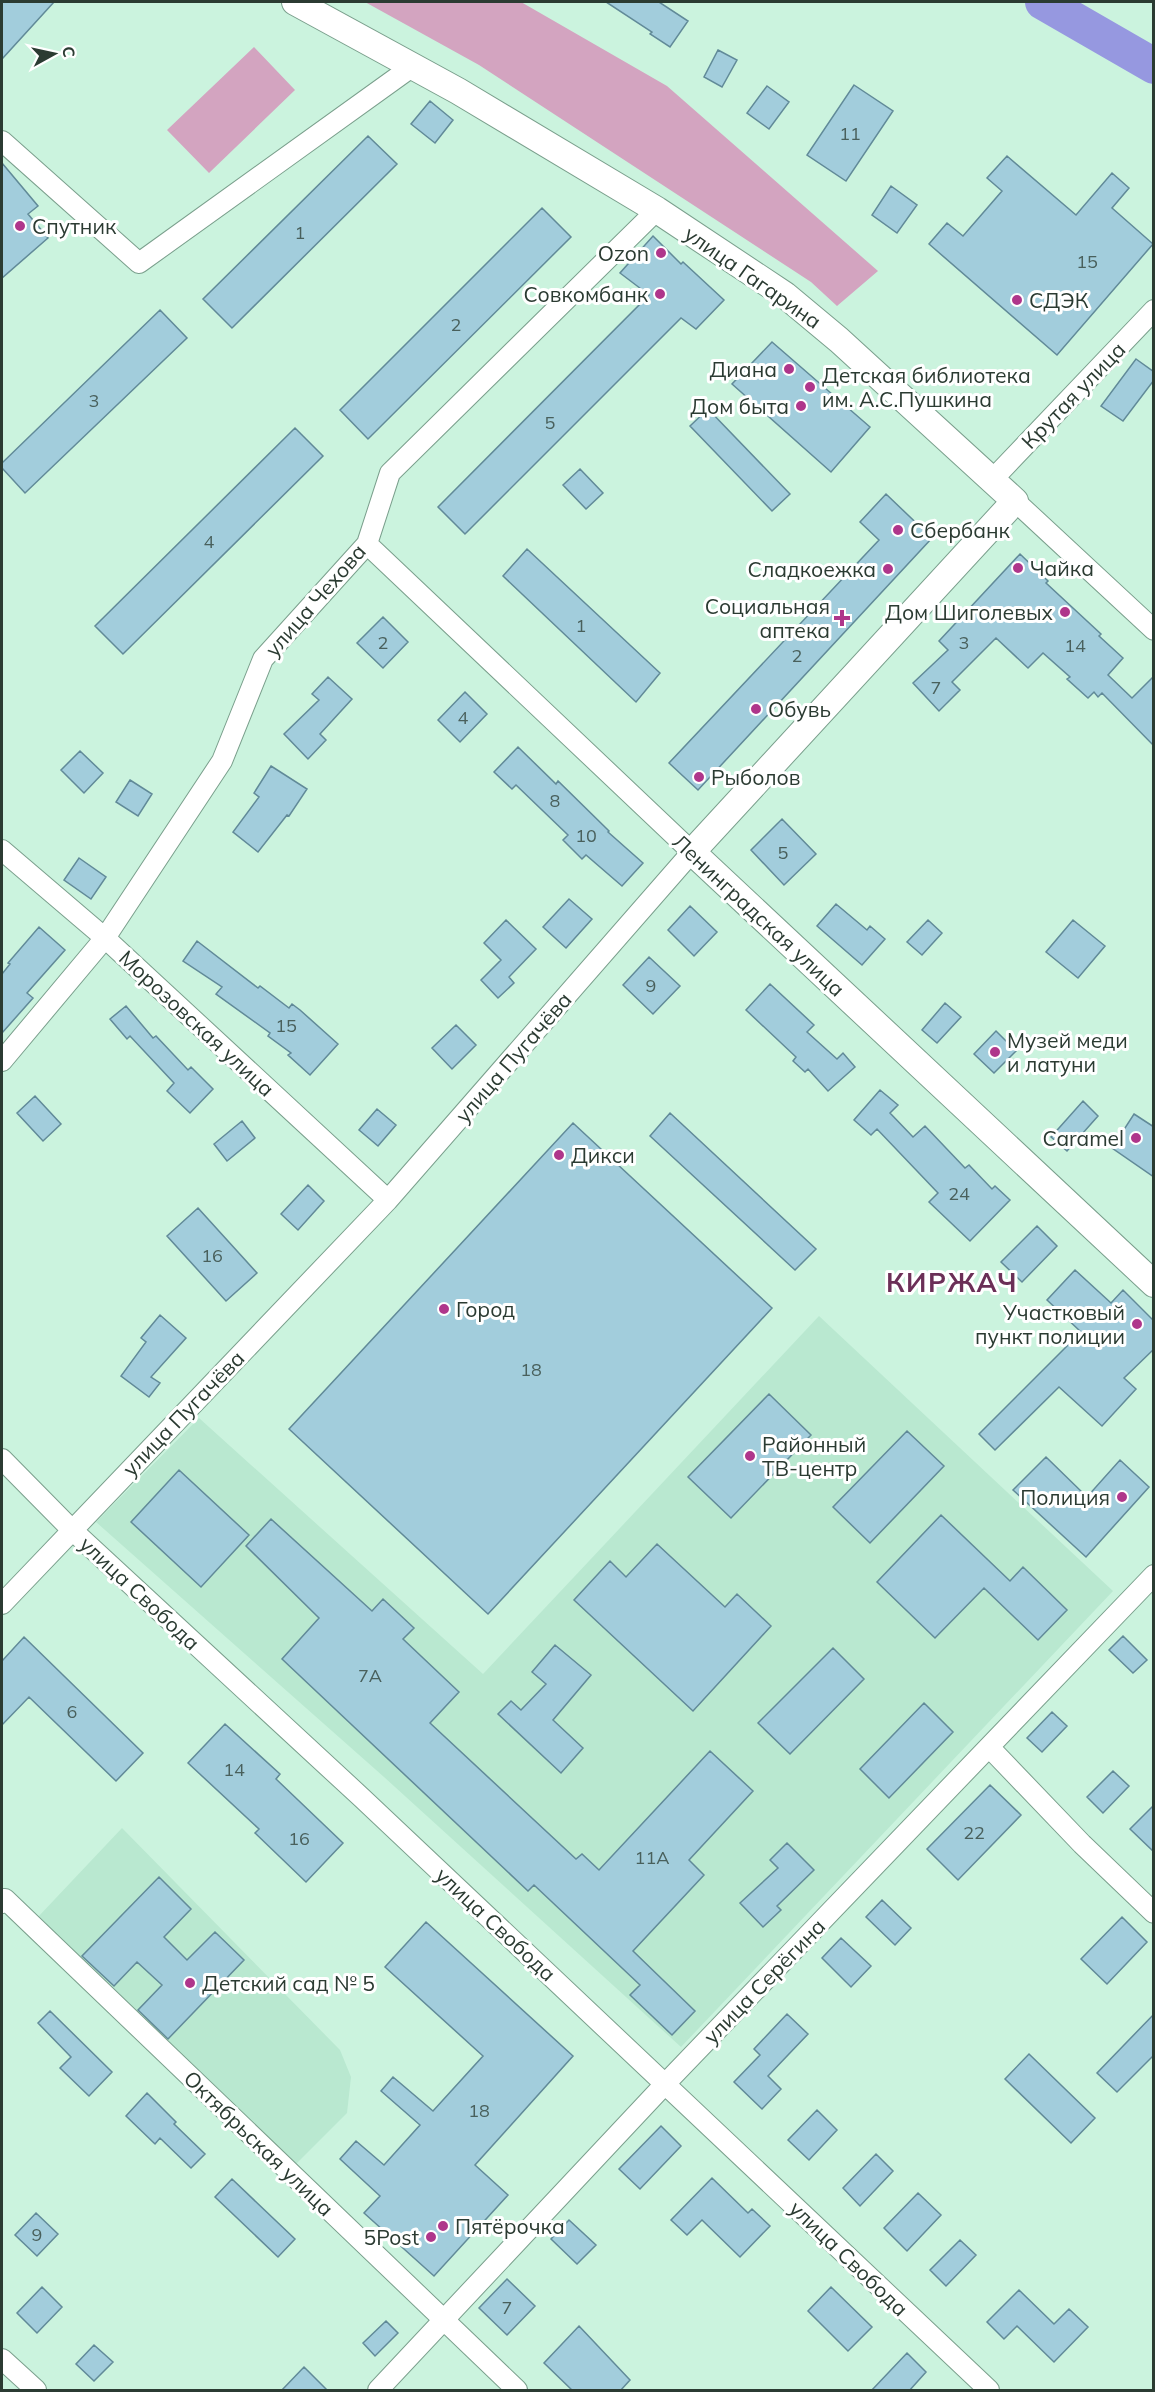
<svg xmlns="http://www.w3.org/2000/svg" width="1155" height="2392" font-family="Mulish,sans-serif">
<rect width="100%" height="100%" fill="#cbf3de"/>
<path fill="#b9e8d0" d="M819,1316L1113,1591L681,2047L384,1777L96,1522L199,1418L483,1674Z
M122,1828L340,2050L351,2077L347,2113L294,2166L38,1917Z"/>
<path fill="#d3a4c0" d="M365,2H521L667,86L878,271L837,306L811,282L479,65Z
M254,47L295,90L209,173L167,130Z"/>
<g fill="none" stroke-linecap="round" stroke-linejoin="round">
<path stroke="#9698e0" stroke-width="36" d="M1043,2L1154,66"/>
</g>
<path fill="#a2cddc" stroke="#618a98" stroke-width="1.5" d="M2,2H54L2,59Z
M606,2H659L688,21L670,47L650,34L652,32Z
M718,50L737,60L722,87L704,77Z
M854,85L893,111L846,181L807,155Z
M767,86L789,102L769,129L747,113Z
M430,101L453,120L435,143L411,124Z
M368,136L397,164L232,328L203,299Z
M1007,156L1076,215L1112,173L1129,188L1112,208L1153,244L1057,355L929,244L947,223L963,236L1002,191L987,178Z
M2,163L38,206L28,214L48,238L2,278Z
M891,186L917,205L897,233L872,215Z
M542,208L571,237L368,439L340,410Z
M653,236L681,264L683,262L724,300L696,329L681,318L465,534L438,507L649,295L620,273Z
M160,310L187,338L25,493L2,468V463Z
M772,342L870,427L831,472L732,384Z
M1136,359L1154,372V380L1123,421L1101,406Z
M708,409L790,494L772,511L690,426Z
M295,428L323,456L123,654L95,626Z
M580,469L603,493L586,509L563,485Z
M886,494L932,538L698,790L669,763L879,540L860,522Z
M527,549L660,673L636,702L503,576Z
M1020,554L1048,581L1046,583L1101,634L1099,636L1123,658L1108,675L1132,698L1154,676V746L1102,693L1098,697L1094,692L1088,698L1067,679L1070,677L1043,653L1028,668L996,638L952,682L960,690L939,711L913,683L948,650L939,641Z
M383,617L408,642L383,668L357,643Z
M328,677L352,699L320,734L326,740L308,759L284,734L319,700L312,694Z
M465,692L487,714L460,742L438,720Z
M518,747L556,784L558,781L609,831L608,832L643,863L622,886L586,855L582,859L563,840L568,835L516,785L512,789L494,772Z
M80,751L103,773L84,793L61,770Z
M271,766L307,789L289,816L287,815L258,852L233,832L259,797L254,793Z
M130,780L152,794L138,816L116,802Z
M782,819L816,854L784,885L751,850Z
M79,858L106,877L91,899L64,880Z
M569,899L592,919L566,948L543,927Z
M836,904L867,930L870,926L885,939L862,965L817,926Z
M690,906L717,932L694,956L668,930Z
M506,920L536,949L509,977L514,983L498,998L481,980L501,960L484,943Z
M928,920L942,933L922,955L907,942Z
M1073,920L1105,946L1078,978L1046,952Z
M39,927L65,950L27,993L33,998L2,1033V974L10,964L8,963Z
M197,941L258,988L260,986L289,1008L292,1004L300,1010L338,1044L310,1075L288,1055L291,1053L268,1036L270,1033L216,994L222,987L183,961Z
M649,957L680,986L653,1014L623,985Z
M770,984L814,1025L807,1032L837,1059L843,1053L855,1067L828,1091L808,1069L805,1072L793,1061L796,1057L746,1010Z
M945,1003L961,1017L937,1043L922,1030Z
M126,1006L153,1038L156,1036L188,1070L191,1067L213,1089L190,1113L167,1091L174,1083L130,1036L127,1039L110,1019Z
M456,1025L476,1045L452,1069L432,1048Z
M996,1031L1016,1051L994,1073L974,1054Z
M880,1090L898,1105L890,1113L913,1137L925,1126L965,1168L969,1165L992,1189L995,1186L1010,1200L970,1241L929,1202L938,1193L877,1129L871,1135L854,1120Z
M35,1096L61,1124L43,1141L17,1113Z
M1083,1101L1098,1116L1067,1151L1051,1137Z
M377,1109L396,1125L378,1146L359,1130Z
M670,1113L816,1249L795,1270L650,1136Z
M1134,1114L1154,1127V1177L1112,1148Z
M242,1121L255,1138L227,1161L214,1144Z
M573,1123L772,1308L488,1614L289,1429Z
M308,1185L324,1201L298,1230L281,1214Z
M198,1208L257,1273L226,1301L167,1236Z
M1037,1226L1057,1246L1022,1282L1001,1262Z
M1075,1270L1111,1303L1123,1290L1154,1321V1349L1124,1378L1136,1389L1102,1426L1059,1387L995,1450L979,1434L1081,1332L1047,1300Z
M160,1315L186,1338L151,1377L160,1383L149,1397L121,1376L146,1342L141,1338Z
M769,1394L811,1435L731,1518L688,1477Z
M907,1431L944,1466L870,1543L833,1507Z
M1046,1457L1087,1497L1120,1460L1149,1487L1086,1557L1013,1490Z
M179,1470L249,1535L201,1587L131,1522Z
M941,1515L1010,1581L1023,1567L1067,1610L1038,1640L984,1588L935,1638L877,1582Z
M271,1519L372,1611L383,1599L414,1628L403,1639L459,1692L430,1723L576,1859L582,1854L599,1870L710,1751L753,1791L689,1860L704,1875L633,1951L695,2011L672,2035L630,1995L640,1985L534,1885L528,1891L282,1659L319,1618L246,1546Z
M657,1544L725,1607L737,1594L771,1626L693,1711L574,1600L610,1561L626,1577Z
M1123,1636L1147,1660L1133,1673L1109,1650Z
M24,1637L143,1753L116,1781L29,1697L2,1725V1661Z
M555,1645L591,1675L553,1720L583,1748L561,1773L498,1714L511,1701L521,1710L546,1684L532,1672Z
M833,1648L864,1679L790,1754L758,1723Z
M924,1703L953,1732L889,1798L860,1769Z
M1052,1712L1067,1726L1042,1752L1027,1738Z
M225,1724L280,1774L276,1779L343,1843L306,1882L255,1833L259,1829L188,1763Z
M1113,1771L1129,1786L1103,1813L1087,1797Z
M990,1785L1021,1815L958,1880L927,1849Z
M1154,1805V1852L1130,1829Z
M787,1843L814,1870L777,1906L781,1910L763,1927L740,1903L778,1868L770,1860Z
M159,1877L191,1909L164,1937L187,1960L215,1932L244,1960L168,2039L138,2010L162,1985L137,1962L114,1986L82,1956Z
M882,1900L911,1928L895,1945L866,1917Z
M1122,1917L1147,1942L1107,1984L1081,1959Z
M426,1922L573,2056L475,2165L508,2195L434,2276L364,2213L380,2196L340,2159L356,2141L384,2165L420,2125L381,2091L393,2077L433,2111L483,2056L385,1967Z
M841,1938L871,1966L851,1987L822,1958Z
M50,2011L112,2072L89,2096L60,2068L71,2057L38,2023Z
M787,2014L808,2034L768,2076L781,2089L762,2109L734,2082L760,2055L754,2049Z
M1154,2014V2055L1117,2092L1097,2073Z
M1029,2054L1095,2118L1071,2143L1005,2079Z
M147,2093L176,2122L174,2124L205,2154L191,2168L160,2138L155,2144L126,2116Z
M817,2110L837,2130L809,2160L788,2140Z
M661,2126L681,2146L640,2189L619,2169Z
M876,2154L893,2171L860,2206L843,2188Z
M712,2178L748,2213L752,2209L770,2226L740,2257L702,2220L687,2235L671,2220Z
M232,2179L295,2239L278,2257L215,2197Z
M918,2193L941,2215L907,2251L884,2228Z
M36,2213L58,2234L37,2256L15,2235Z
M569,2220L596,2245L577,2264L551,2239Z
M960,2240L976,2255L946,2286L930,2270Z
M507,2279L535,2306L507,2335L479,2308Z
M42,2287L62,2307L37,2333L17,2313Z
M831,2287L872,2327L848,2351L808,2311Z
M1019,2290L1054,2324L1069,2309L1088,2327L1054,2362L1017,2326L1004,2339L987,2322Z
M386,2321L398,2333L375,2356L363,2343Z
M579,2326L630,2380L620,2391H573L544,2363Z
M94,2345L113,2362L94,2381L76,2364Z
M907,2353L926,2372L909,2391H871Z
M304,2367L328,2391H281Z"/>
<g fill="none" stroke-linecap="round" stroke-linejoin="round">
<defs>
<path id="minor" d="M2,141L139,263L413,66
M992,480L1154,310
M1015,501L1154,630
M2,850L105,938L388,1200
M2,1061L105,938L222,761L263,659L367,544L390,473L657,210
M2,1459L71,1529L362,1798L989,2390
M2,1604L388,1200L692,852L367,544
M989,1747L1082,1844L1154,1913
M2,1903L5,1899L517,2390
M2,2359L36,2390
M378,2390L665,2084L1154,1575"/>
<path id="major" d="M295,2L458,91L657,210L785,295L839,340L1015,501L692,852L1154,1284"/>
</defs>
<use href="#minor" stroke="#7a9f8c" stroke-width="22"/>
<use href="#major" stroke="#7a9f8c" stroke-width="28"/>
<use href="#minor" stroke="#fff" stroke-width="20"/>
<use href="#major" stroke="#fff" stroke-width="26"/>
</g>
<g fill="#af368b" stroke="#fff" stroke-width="2">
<circle cx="20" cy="226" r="6"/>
<circle cx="661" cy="253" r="6"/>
<circle cx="660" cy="294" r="6"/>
<circle cx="1017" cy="300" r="6"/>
<circle cx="789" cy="369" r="6"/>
<circle cx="810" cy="387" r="6"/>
<circle cx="801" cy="406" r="6"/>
<circle cx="898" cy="530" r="6"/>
<circle cx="1018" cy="568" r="6"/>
<circle cx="888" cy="569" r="6"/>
<circle cx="1065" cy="612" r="6"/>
<path d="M839 609h6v6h6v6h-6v6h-6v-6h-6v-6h6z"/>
<circle cx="756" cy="709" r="6"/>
<circle cx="699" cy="777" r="6"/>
<circle cx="995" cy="1052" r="6"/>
<circle cx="1136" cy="1138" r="6"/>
<circle cx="559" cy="1155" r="6"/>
<circle cx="444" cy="1309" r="6"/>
<circle cx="1137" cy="1324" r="6"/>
<circle cx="750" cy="1456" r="6"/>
<circle cx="1122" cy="1497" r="6"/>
<circle cx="190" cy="1983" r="6"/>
<circle cx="443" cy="2226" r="6"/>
<circle cx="431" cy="2237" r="6"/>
</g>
<g text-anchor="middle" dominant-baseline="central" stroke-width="6" stroke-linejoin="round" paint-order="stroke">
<g font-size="18" fill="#49605c">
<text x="850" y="133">11</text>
<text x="300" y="232">1</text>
<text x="1087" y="261">15</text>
<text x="456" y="324">2</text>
<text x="94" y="400">3</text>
<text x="550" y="422">5</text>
<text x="209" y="541">4</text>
<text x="581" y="625">1</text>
<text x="383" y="642">2</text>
<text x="964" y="642">3</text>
<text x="1075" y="645">14</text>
<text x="797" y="655">2</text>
<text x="936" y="687">7</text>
<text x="463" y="717">4</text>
<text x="555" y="800">8</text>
<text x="586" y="835">10</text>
<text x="783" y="852">5</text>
<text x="651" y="985">9</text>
<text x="286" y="1025">15</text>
<text x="959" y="1193">24</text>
<text x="212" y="1255">16</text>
<text x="531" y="1369">18</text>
<text x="370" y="1675">7А</text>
<text x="72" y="1711">6</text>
<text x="234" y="1769">14</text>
<text x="974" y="1832">22</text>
<text x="299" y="1838">16</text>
<text x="652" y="1857">11А</text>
<text x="479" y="2110">18</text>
<text x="37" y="2234">9</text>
<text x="507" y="2307">7</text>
</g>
<g font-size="21" fill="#2b3b32" stroke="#fff" text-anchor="start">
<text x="32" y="226">Спутник</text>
<text x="649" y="253" text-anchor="end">Ozon</text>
<text x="648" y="294" text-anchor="end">Совкомбанк</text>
<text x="1029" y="300">СДЭК</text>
<text x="777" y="369" text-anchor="end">Диана</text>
<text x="822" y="375">Детская библиотека<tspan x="822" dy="24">им. А.С.Пушкина</tspan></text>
<text x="789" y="406" text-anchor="end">Дом быта</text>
<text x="910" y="530">Сбербанк</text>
<text x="1030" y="568">Чайка</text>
<text x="876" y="569" text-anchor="end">Сладкоежка</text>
<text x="830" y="606" text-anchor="end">Социальная<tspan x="830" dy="24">аптека</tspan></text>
<text x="1053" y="612" text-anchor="end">Дом Шиголевых</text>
<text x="768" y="709">Обувь</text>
<text x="711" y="777">Рыболов</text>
<text x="1007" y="1040">Музей меди<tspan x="1007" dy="24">и латуни</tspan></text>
<text x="1124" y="1138" text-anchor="end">Caramel</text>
<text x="571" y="1155">Дикси</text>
<text x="456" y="1309">Город</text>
<text x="1125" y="1312" text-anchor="end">Участковый<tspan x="1125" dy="24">пункт полиции</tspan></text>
<text x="762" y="1444">Районный<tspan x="762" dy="24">ТВ-центр</tspan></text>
<text x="1110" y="1497" text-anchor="end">Полиция</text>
<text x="202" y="1983">Детский сад № 5</text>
<text x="455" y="2226">Пятёрочка</text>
<text x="419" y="2237" text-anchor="end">5Post</text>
</g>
<g font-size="21" fill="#2b3b32" stroke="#fff">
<text transform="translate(753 277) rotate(35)">улица Гагарина</text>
<text transform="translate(1073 395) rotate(-46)">Крутая улица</text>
<text transform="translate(315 600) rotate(-49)">улица Чехова</text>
<text transform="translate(759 915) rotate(43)">Ленинградская улица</text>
<text transform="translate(197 1023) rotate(43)">Морозовская улица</text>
<text transform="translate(513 1057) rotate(-49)">улица Пугачёва</text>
<text transform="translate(183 1413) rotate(-46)">улица Пугачёва</text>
<text transform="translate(140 1593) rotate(43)">улица Свобода</text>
<text transform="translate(496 1924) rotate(43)">улица Свобода</text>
<text transform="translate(764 1981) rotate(-46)">улица Серёгина</text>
<text transform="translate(259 2143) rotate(44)">Октябрьская улица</text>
<text transform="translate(849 2258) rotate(44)">улица Свобода</text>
</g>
<g font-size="27" font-weight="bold" letter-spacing="1.5" fill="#6b2f57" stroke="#fff">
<text x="952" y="1282">КИРЖАЧ</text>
</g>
</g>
<rect width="1155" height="2392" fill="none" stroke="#2b3b32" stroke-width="6"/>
<g transform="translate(54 54) rotate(82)" stroke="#ffffff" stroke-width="4.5" paint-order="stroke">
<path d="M0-4.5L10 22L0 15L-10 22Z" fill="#2b3b32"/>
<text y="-9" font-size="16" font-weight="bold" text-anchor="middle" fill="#2b3b32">С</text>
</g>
</svg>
